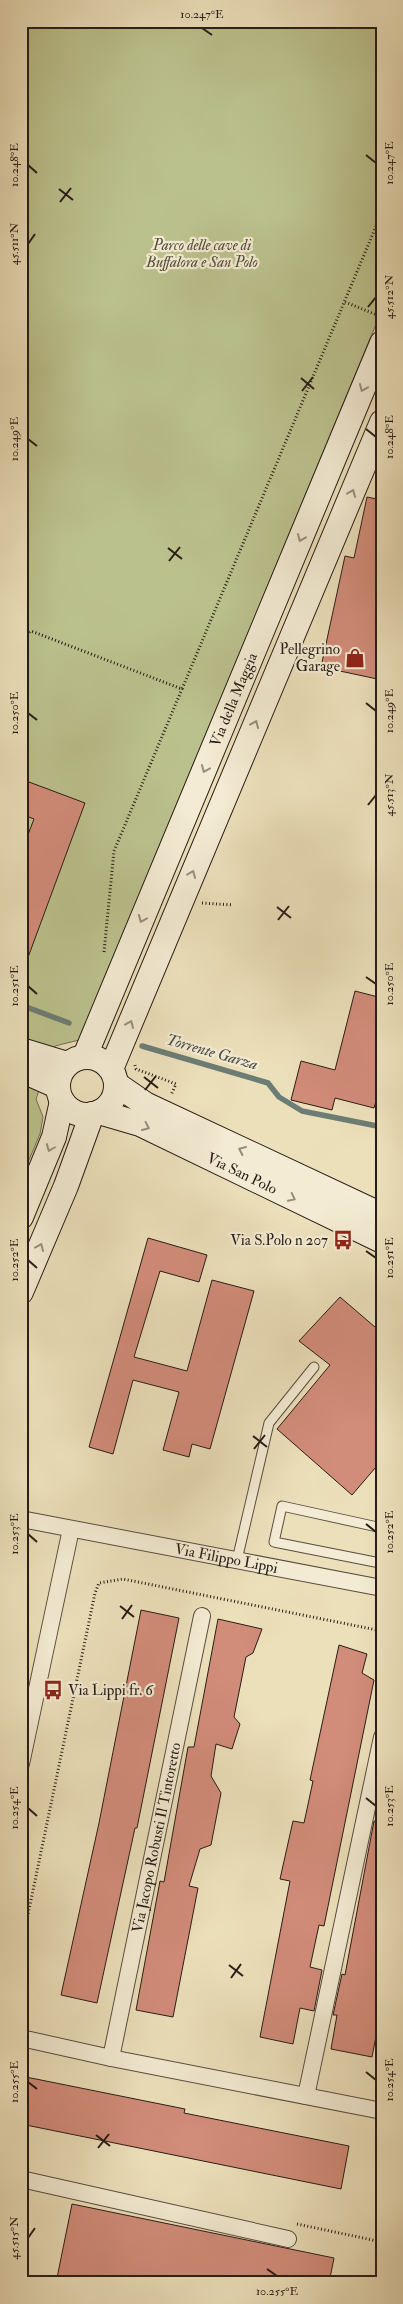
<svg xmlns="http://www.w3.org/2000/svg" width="403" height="2304" font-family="'IM FELL Double Pica',serif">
<rect width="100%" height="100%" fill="#ece0bb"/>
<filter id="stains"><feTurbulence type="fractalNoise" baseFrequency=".004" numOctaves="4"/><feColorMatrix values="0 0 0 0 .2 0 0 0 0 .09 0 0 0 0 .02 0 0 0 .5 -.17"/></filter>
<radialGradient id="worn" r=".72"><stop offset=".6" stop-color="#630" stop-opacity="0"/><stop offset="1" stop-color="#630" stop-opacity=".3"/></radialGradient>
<path fill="#bbc18d" stroke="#726e52" d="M21,21H382V310L79,1040L55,1046L36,1099L43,1117L40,1134L21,1179Z"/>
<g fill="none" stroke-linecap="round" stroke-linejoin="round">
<path stroke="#6c7d75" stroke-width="5.5" d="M21,1005L69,1023
M142,1046L268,1083L279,1097L302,1111L382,1127"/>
</g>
<path fill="#d28c7a" stroke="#281c17" d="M367,497L382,500V680L321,667L345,556L354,558Z
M21,779L85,803L23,971H21V853L34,819L21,814Z
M355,991L382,998V1080L374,1108L335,1098L332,1110L291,1100L301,1061L335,1070Z
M148,1238L207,1255L199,1282L160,1271L134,1357L187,1371L212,1280L254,1291L210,1449L192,1444L189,1457L163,1450L179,1392L133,1380L113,1454L89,1447Z
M340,1297L382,1333V1460L352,1495L277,1429L330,1365L299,1341Z
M141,1610L179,1618L137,1828H135L97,2003L61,1995L99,1823Z
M218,1619L262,1629L253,1653L246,1657L234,1717L240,1724L232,1749L216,1744L211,1776L221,1793L211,1845L200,1849L189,1886L198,1888L173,2017L136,2010L160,1881L164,1882L188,1747H194Z
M339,1645L367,1654L362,1673L374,1680L324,1926L319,1925L310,1967L322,1970L314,2011L300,2008L293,2044L260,2037L290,1881L280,1879L293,1821L304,1823L313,1781L310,1780Z
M374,1821L382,1822V2005L372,2057L331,2049L337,2015H333L342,1974L345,1975Z
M21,2076L185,2109L184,2113L349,2146L341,2189L21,2124Z
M72,2204L334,2258L329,2283H56Z"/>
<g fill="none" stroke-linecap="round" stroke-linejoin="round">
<defs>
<path id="lane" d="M382,1528L282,1506L274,1542L380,1563L382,1554
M237,1560L269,1423L314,1367"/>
<g id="street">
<path id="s1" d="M21,1519L382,1588"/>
<path d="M21,1764L71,1529"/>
<path d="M21,2038L111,2058L382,2111"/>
<path id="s2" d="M111,2058L202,1616"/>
<path d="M306,2096L382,1737"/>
<path d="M21,2179L288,2239"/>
</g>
<g id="secondary">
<path d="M21,1050L67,1064"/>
<path id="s3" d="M85,1056L382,343"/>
<circle cx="87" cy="1086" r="29"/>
<path d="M111,1069L382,422"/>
<path d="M21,1070L57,1086"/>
<path d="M116,1084L145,1104L382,1215"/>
<path id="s4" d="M99,1112L140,1124L382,1241"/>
<path d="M21,1217L54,1137L62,1101"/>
<path d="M21,1292L66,1186L92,1114"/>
</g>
</defs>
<use href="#lane" stroke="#594d40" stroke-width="11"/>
<use href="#street" stroke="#594d40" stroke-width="18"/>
<use href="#secondary" stroke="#281c17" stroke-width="26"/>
<path stroke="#281c17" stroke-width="3" stroke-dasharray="1 2.5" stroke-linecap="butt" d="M345,302L382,317
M21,639L31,631L182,689L382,212
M202,903L233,905
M104,952L114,851L182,689
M135,1065L136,1069L176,1084L171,1095
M21,1948L95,1593L99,1583L123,1579L382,1631
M297,2224L382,2242"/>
<use href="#lane" stroke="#f3ebd3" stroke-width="9"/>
<use href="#street" stroke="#f3ebd3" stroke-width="16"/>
<use href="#secondary" stroke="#f3ebd3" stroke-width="24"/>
</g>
<defs><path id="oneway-chevron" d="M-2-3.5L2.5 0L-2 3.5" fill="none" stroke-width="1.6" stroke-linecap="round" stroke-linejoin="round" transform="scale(1.25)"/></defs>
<g stroke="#988e7e">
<use href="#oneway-chevron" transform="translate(363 388) rotate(113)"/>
<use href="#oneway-chevron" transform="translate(352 493) rotate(-67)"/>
<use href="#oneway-chevron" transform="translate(301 538) rotate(113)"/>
<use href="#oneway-chevron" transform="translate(255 724) rotate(-67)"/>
<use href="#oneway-chevron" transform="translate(205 769) rotate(113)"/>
<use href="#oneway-chevron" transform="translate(192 874) rotate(-67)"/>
<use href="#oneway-chevron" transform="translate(142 919) rotate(113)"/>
<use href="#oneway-chevron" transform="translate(130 1024) rotate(-67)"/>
<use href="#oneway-chevron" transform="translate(146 1127) rotate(25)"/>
<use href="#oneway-chevron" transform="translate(50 1148) rotate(111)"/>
<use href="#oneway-chevron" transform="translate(242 1150) rotate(-155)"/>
<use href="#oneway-chevron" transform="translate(292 1198) rotate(26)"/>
<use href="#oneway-chevron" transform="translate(40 1247) rotate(-67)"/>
</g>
<path fill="none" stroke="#281c17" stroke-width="2" d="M202,28L212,35M366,155L376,163M28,165L37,173M59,189L73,200M60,202L71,188M28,244L35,234M368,307L376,297M301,378L314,389M302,391L313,377M366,429L376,437M28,439L37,446M168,548L182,559M169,561L180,547M366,703L376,711M28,713L37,720M368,805L376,795M277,907L291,918M278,920L289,906M366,977L376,984M28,986L37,994M144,1077L158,1088M145,1090L156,1076M366,1251L376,1258M28,1260L37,1268M253,1436L267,1447M254,1449L265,1435M366,1524L376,1532M28,1534L37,1542M120,1606L134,1617M122,1619L132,1605M366,1798L376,1806M28,1808L37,1816M229,1965L243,1976M231,1978L241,1964M366,2072L376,2080M28,2082L37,2089M96,2135L110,2146M98,2148L109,2134M28,2238L35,2228M267,2269L277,2276"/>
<defs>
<symbol id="shop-bare" viewBox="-9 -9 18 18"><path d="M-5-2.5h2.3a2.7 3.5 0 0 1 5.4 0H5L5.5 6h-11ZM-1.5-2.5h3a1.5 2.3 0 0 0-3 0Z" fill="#8f2418" stroke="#f3ebd3" stroke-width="2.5" paint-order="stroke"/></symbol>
<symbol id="bus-bare" viewBox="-9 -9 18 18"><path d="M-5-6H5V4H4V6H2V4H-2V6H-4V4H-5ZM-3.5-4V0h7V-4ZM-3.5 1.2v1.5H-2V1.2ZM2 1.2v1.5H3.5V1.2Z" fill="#8f2418" stroke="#f3ebd3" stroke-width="2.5" paint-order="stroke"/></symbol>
</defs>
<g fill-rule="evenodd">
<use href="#shop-bare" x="341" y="644" width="28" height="28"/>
<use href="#bus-bare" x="329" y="1226" width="28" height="28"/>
<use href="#bus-bare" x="39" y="1676" width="28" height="28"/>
</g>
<g text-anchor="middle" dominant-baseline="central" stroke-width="4.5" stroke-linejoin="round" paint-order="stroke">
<g font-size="15" font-style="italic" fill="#544e3a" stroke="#f3ebd3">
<text x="202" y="245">Parco delle cave di<tspan x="202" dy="17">Buffalora e San Polo</tspan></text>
</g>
<g font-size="15" fill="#281c17" stroke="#f3ebd3" text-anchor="end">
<text x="340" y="649">Pellegrino<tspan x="340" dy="17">Garage</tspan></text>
<text x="328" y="1240">Via S.Polo n 207</text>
<text x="68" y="1690" text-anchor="start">Via Lippi fr. 6</text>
</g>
<g font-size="15" fill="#281c17" stroke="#f3ebd3">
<text stroke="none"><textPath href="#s3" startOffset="386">Via della Maggia</textPath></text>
<text stroke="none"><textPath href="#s4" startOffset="156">Via San Polo</textPath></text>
<text stroke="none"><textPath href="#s1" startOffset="209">Via Filippo Lippi</textPath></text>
<text stroke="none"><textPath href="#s2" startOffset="225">Via Jacopo Robusti Il Tintoretto</textPath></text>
</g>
<g font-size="16" font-style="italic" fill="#4a4c46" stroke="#f3ebd3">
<text transform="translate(212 1052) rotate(16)">Torrente Garza</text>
</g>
</g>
<rect width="403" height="2304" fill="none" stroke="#ece0bb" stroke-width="55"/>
<rect x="28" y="28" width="348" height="2248" fill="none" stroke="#281c17" stroke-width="2"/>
<g font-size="12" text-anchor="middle" fill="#281c17">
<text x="202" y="18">10.247°E</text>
<text transform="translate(389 163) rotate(-90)" y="4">10.247°E</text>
<text transform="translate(14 165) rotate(-90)" y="4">10.248°E</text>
<text transform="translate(14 244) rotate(-90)" y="4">45.511°N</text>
<text transform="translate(389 297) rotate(-90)" y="4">45.512°N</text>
<text transform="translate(389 437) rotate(-90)" y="4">10.248°E</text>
<text transform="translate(14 439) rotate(-90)" y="4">10.249°E</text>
<text transform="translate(389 711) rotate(-90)" y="4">10.249°E</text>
<text transform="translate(14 713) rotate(-90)" y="4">10.250°E</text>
<text transform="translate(389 795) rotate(-90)" y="4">45.513°N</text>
<text transform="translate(389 984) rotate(-90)" y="4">10.250°E</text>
<text transform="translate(14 986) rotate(-90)" y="4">10.251°E</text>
<text transform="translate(389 1258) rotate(-90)" y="4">10.251°E</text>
<text transform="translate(14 1260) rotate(-90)" y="4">10.252°E</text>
<text transform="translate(389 1532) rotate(-90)" y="4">10.252°E</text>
<text transform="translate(14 1534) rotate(-90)" y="4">10.253°E</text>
<text transform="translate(389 1806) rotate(-90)" y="4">10.253°E</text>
<text transform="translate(14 1808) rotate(-90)" y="4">10.254°E</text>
<text transform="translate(389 2080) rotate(-90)" y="4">10.254°E</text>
<text transform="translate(14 2082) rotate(-90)" y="4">10.255°E</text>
<text transform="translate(14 2238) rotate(-90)" y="4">45.515°N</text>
<text x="277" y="2295">10.255°E</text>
</g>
<rect width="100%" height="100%" filter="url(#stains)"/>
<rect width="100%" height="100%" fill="url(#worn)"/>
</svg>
